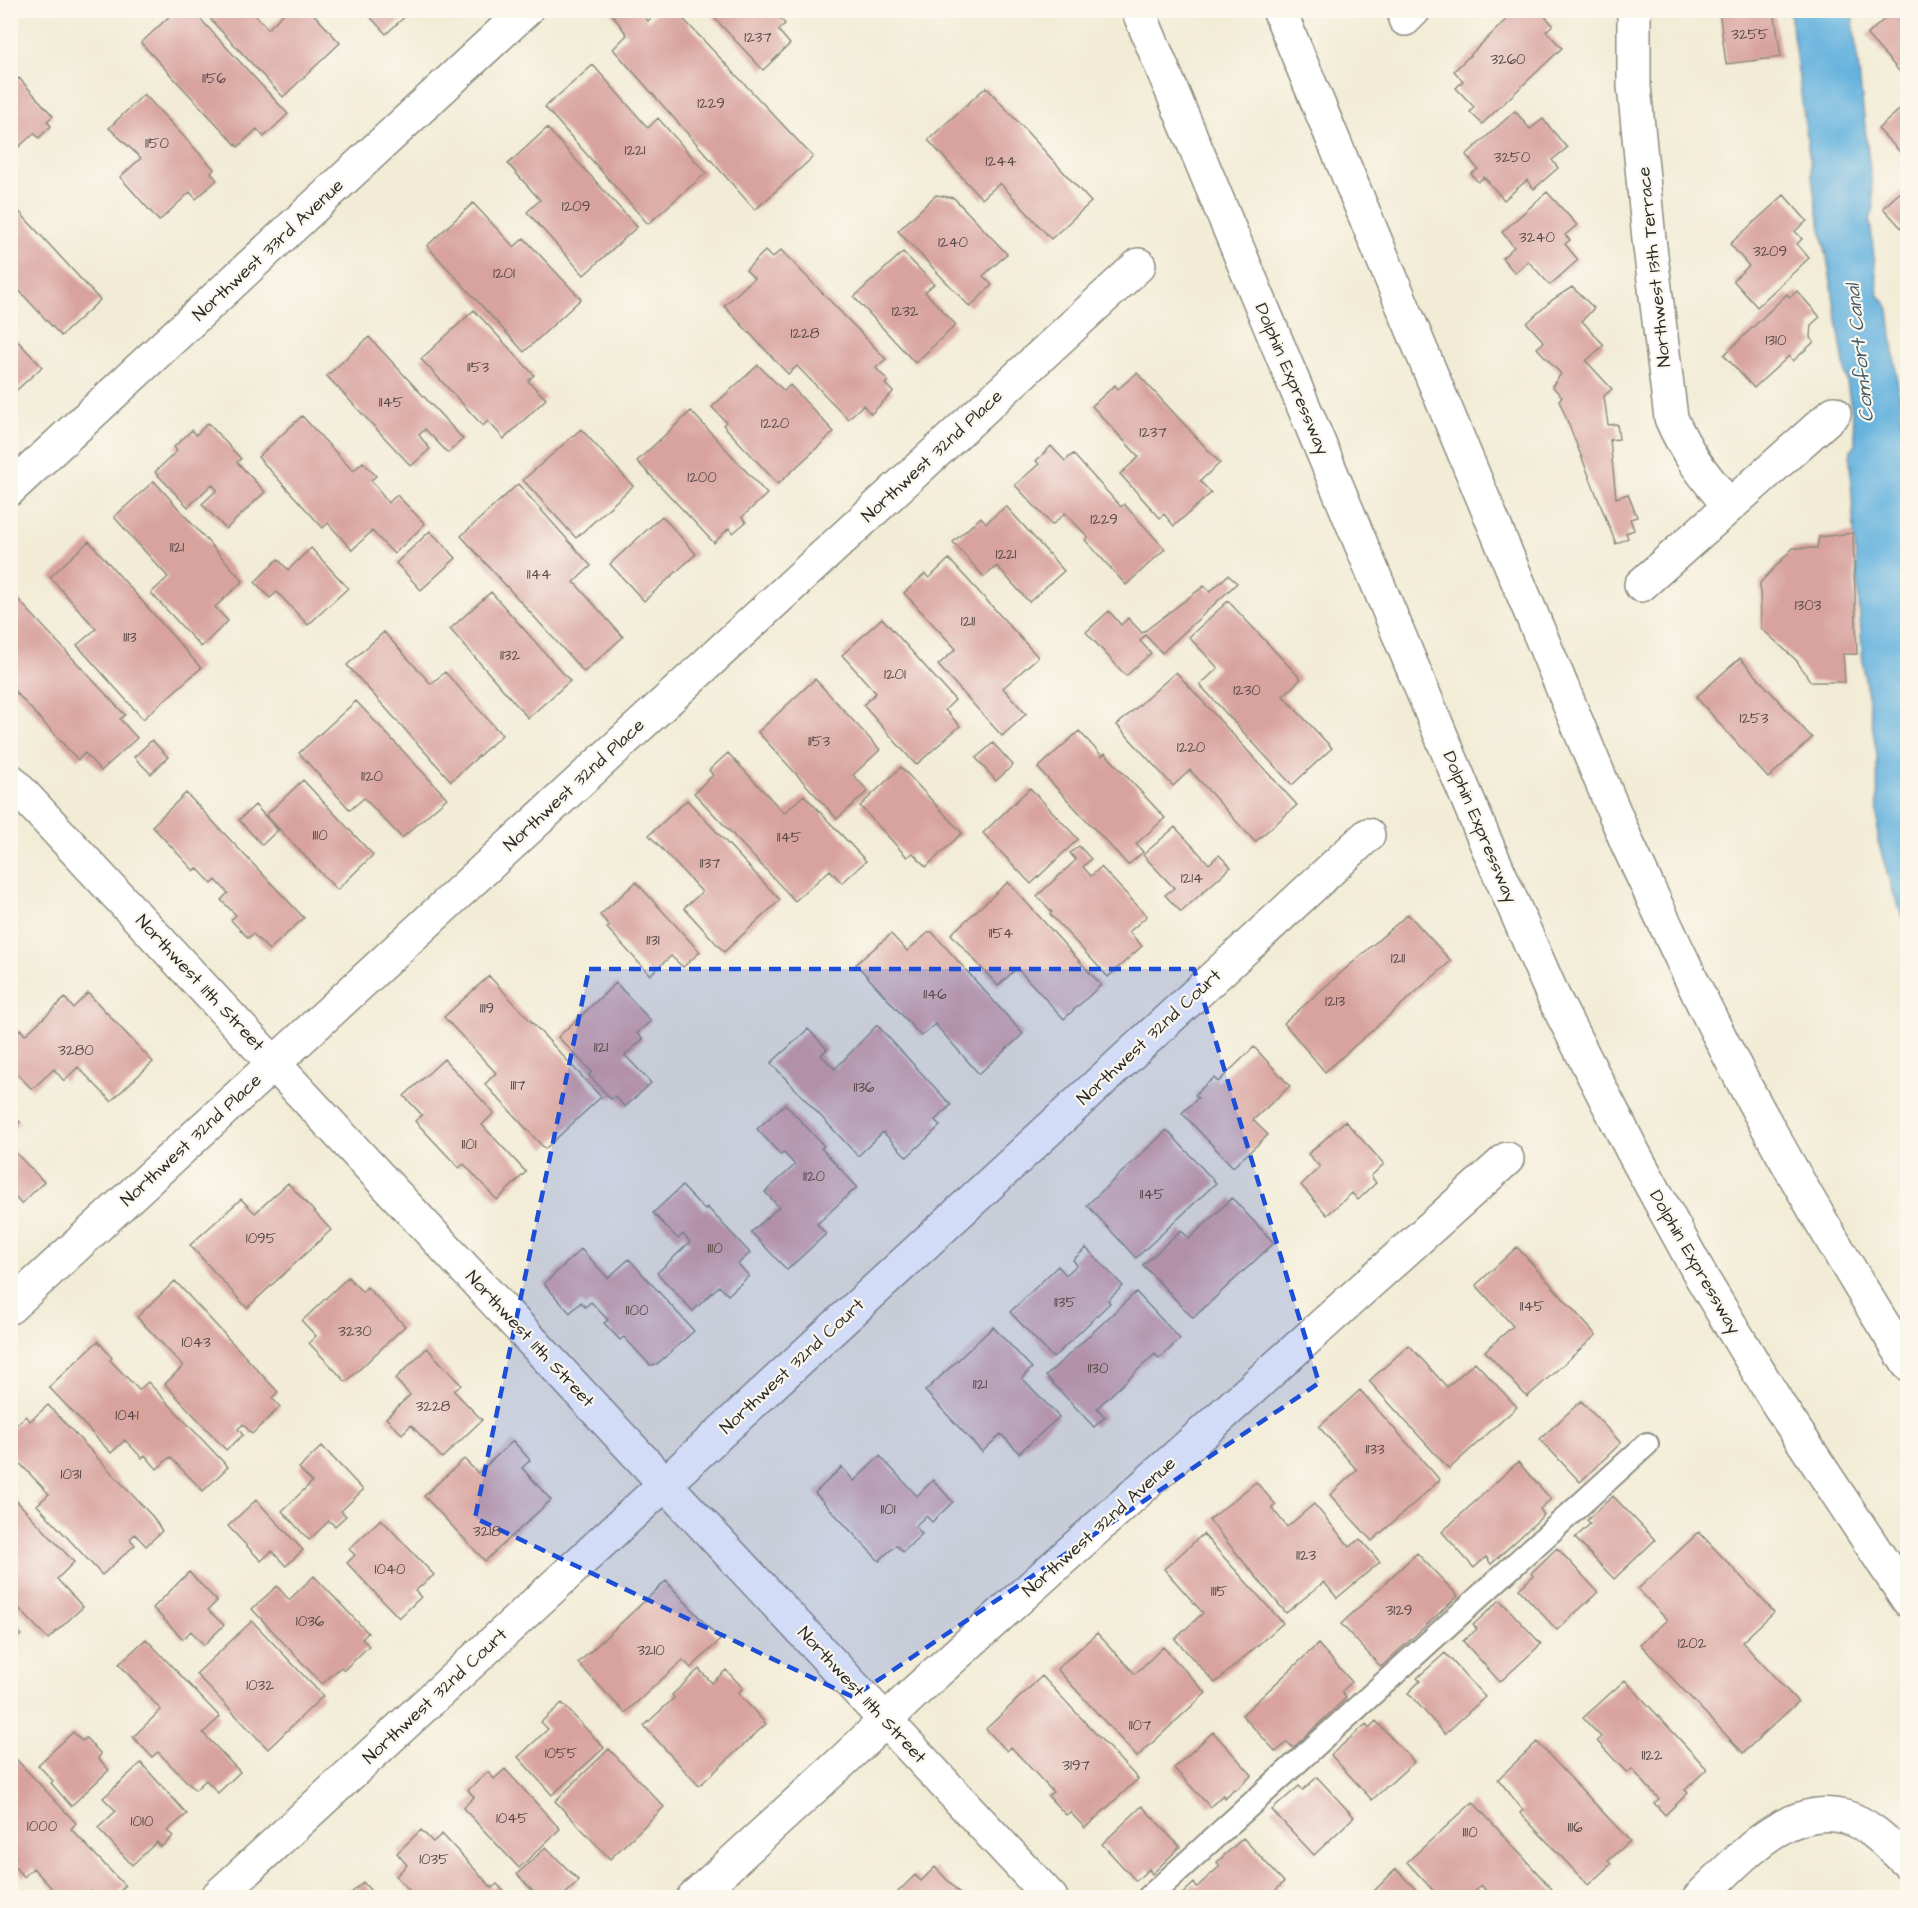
<svg xmlns="http://www.w3.org/2000/svg" width="1918" height="1908" font-family="'Architects Daughter',sans-serif">
<rect width="100%" height="100%" fill="#fbf7ec"/>
<filter id="ink" filterUnits="userSpaceOnUse"><feTurbulence type="fractalNoise" baseFrequency=".0167" numOctaves="2"/><feDisplacementMap in="SourceGraphic" scale="12" xChannelSelector="R" yChannelSelector="G"/><feConvolveMatrix kernelMatrix="1 2 1 2 8 2 1 2 1" color-interpolation-filters="sRGB"/></filter>
<filter id="wash" filterUnits="userSpaceOnUse"><feTurbulence type="fractalNoise" baseFrequency=".008" numOctaves="4" result="noise"/><feDisplacementMap in="SourceGraphic" scale="24" xChannelSelector="R" yChannelSelector="G"/><feGaussianBlur stdDeviation="1.35" result="paint"/><feColorMatrix in="noise" values="0 0 0 0 0 0 0 0 0 0 0 0 0 0 0 0 0 1.4 0 .05"/><feComposite in="paint" operator="in"/></filter>
<g filter="url(#wash)">
<rect width="100%" height="100%" fill="#f2ecd6"/>
<path fill="#65b2de" stroke="#486e84" stroke-width="1.5" d="M1790,11H1852L1874,207L1870,220L1878,294L1887,305L1889,310L1905,447L1901,475L1908,532L1907,929L1891,886L1878,841L1877,755L1863,665L1853,515L1850,460L1851,450L1855,445V433L1827,257L1815,199Z"/>
<g id="blocks">
<path fill="#d8a29d" d="M176,10H192L288,114L264,137L257,129L238,147L141,43Z
M221,10H251L268,29L287,10H310L340,43L283,97L211,20Z
M364,10H412L386,34Z
M616,10H638L648,21L658,10H675L813,157L755,210L613,49L627,35L612,14Z
M707,10H773L785,24L778,30L790,44L763,70Z
M1516,10H1539L1553,25L1546,31L1562,48L1482,124L1470,112L1474,107L1456,88L1463,81L1454,71Z
M1719,10H1774L1781,57L1726,64Z
M1894,10H1908V67L1901,73L1867,35Z
M593,65L648,128L658,118L706,173L648,224L545,107Z
M19,78L53,116L47,121L51,126L39,138L34,133L10,155V86Z
M986,87L1091,202L1051,239L1000,183L982,199L928,140Z
M144,94L214,169L211,173L217,180L196,199L190,192L159,221L120,177L141,158L109,128Z
M1908,102V160L1878,129Z
M1515,111L1530,129L1543,119L1567,148L1552,160L1558,168L1534,189L1527,180L1504,200L1484,177L1478,182L1471,174L1478,169L1466,155Z
M547,128L637,227L584,275L527,212L540,200L508,164Z
M1908,185V235L1883,208Z
M1547,192L1577,225L1565,235L1570,240L1565,244L1578,260L1550,285L1528,261L1515,273L1502,258L1514,247L1502,232Z
M936,195L954,198L1007,254L983,276L992,285L970,307L898,231Z
M1784,195L1807,221L1795,231L1802,239L1797,244L1809,258L1757,307L1733,280L1749,266L1730,244Z
M473,203L514,247L524,238L581,299L524,352L427,246Z
M13,205L100,300L61,336L16,287L10,292V207Z
M781,250L886,359L876,368L888,381L885,384L893,392L871,414L863,405L848,419L797,366L788,374L724,306L754,278L746,270L765,251L772,258Z
M903,252L934,284L925,292L956,325L915,363L854,297Z
M1572,287L1594,308L1582,321L1604,345L1586,361L1612,389L1604,396L1608,425L1617,424L1619,439L1610,440L1616,498L1628,494L1637,517L1630,519L1634,530L1626,533L1628,538L1616,544L1559,400L1562,397L1552,386L1561,374L1537,348L1544,342L1527,323L1552,300Z
M1797,291L1820,317L1811,325L1810,338L1814,342L1793,361L1789,356L1754,388L1724,355L1787,294L1790,297Z
M474,310L534,375L528,381L546,399L504,439L488,421L483,426L421,359Z
M10,333L42,367L10,396Z
M369,337L463,439L448,453L425,429L419,435L430,449L411,466L327,376Z
M758,365L784,391L790,385L834,432L778,484L723,425L726,422L712,407Z
M1137,373L1220,463L1200,481L1211,493L1174,526L1164,514L1160,518L1120,474L1139,457L1092,406L1115,385L1118,389Z
M691,411L767,494L742,517L746,522L733,533L729,528L714,543L637,461Z
M302,416L353,471L363,462L376,476L371,480L388,503L397,495L425,524L394,554L372,531L352,550L328,523L323,528L258,457Z
M208,423L241,459L237,462L265,492L226,529L202,504L217,490L212,484L188,507L155,472L177,451L174,447L192,430L196,435Z
M581,429L633,486L576,538L523,480Z
M1051,446L1065,461L1073,454L1121,507L1124,504L1165,549L1126,585L1085,540L1088,537L1065,513L1052,525L1015,485L1039,464L1036,461Z
M154,481L243,581L215,607L228,621L201,647L151,593L168,577L114,517Z
M518,484L591,566L574,582L623,637L584,672L461,536Z
M1006,506L1064,571L1029,602L997,566L984,577L953,542L981,517L986,523Z
M662,516L696,554L644,601L610,564Z
M430,531L456,558L421,590L396,563Z
M1853,533L1857,654H1843L1845,682H1811L1796,660L1761,628L1760,583L1793,548H1817L1819,537Z
M89,541L201,668L143,719L77,645L96,629L50,577Z
M311,548L348,588L308,625L277,592L270,598L255,582L278,559L288,570Z
M949,559L1038,657L1003,688L1026,714L1002,736L938,665L956,649L904,593L925,574L929,578Z
M1228,575L1237,583L1162,653L1145,635L1140,641L1151,653L1126,676L1086,632L1109,611L1121,625L1128,618L1142,633L1204,586L1210,592Z
M491,592L570,681L528,718L450,629Z
M16,597L125,715L120,719L137,738L101,771L85,753L78,760L10,686V602Z
M1228,601L1301,679L1283,696L1332,748L1292,785L1200,685L1218,668L1189,637Z
M882,618L955,700L945,710L960,726L916,765L863,705L876,693L842,655Z
M384,632L431,684L445,672L502,735L451,781L347,665Z
M1740,658L1812,738L1768,778L1696,697Z
M1176,672L1297,805L1255,842L1190,770L1173,786L1117,725Z
M815,679L880,750L853,775L868,791L837,819L758,732Z
M356,701L447,798L402,838L364,798L350,810L299,753Z
M1079,731L1102,756L1105,753L1165,818L1136,844L1143,852L1128,865L1038,768Z
M152,740L168,757L151,774L134,757Z
M993,743L1013,765L996,781L976,758Z
M728,753L784,813L804,795L866,861L842,883L830,870L795,901L694,793L713,775L709,770Z
M901,767L962,833L926,867L913,853L907,857L860,806Z
M303,780L373,855L337,890L266,815Z
M1030,788L1078,839L1031,884L983,833Z
M186,793L304,918L269,950L253,934L248,938L231,920L236,915L221,900L228,893L216,880L212,884L197,868L194,871L152,826Z
M687,800L780,900L724,952L684,908L702,892L649,835Z
M255,805L278,830L262,845L239,820Z
M1175,827L1209,864L1219,855L1231,867L1181,912L1165,895L1174,888L1143,855Z
M1079,846L1091,859L1083,867L1091,876L1101,867L1147,916L1129,932L1142,946L1108,977L1050,914L1052,912L1037,896L1076,860L1070,853Z
M636,882L700,952L683,967L671,956L650,975L607,928L610,926L600,915Z
M1008,882L1101,985L1064,1019L1017,968L998,986L951,934Z
M1408,914L1451,961L1325,1072L1284,1023Z
M929,932H932L1023,1034L979,1074L935,1024L921,1036L856,964L891,934L907,951Z
M489,976L601,1097L545,1149L485,1084L496,1073L444,1017Z
M616,983L651,1021L637,1033L643,1039L625,1055L651,1083L625,1107L615,1096L611,1099L589,1075L592,1072L558,1037Z
M88,993L153,1062L111,1101L78,1067L64,1081L54,1069L32,1089L10,1067V1038L20,1029L25,1035L65,998L73,1008Z
M877,1025L951,1105L935,1120L940,1126L907,1157L883,1132L858,1156L771,1063L808,1029L827,1049L821,1055L835,1069Z
M1254,1047L1290,1086L1253,1120L1268,1135L1233,1167L1182,1113L1198,1098L1195,1095L1204,1086L1214,1078L1218,1082Z
M444,1059L494,1113L482,1125L526,1172L497,1200L464,1164L459,1168L415,1121L422,1115L404,1096Z
M785,1104L824,1146L821,1148L857,1187L817,1224L826,1234L787,1270L751,1232L779,1207L765,1192L795,1165L783,1152L781,1155L757,1129Z
M10,1112L20,1122L10,1131Z
M1345,1121L1384,1164L1371,1176L1376,1183L1358,1200L1352,1193L1327,1215L1301,1185L1320,1167L1308,1154Z
M1167,1130L1216,1183L1136,1258L1087,1205Z
M10,1147L44,1182L21,1204L16,1198L10,1204Z
M288,1183L331,1230L247,1308L190,1245L241,1199L255,1213Z
M682,1186L705,1210L707,1207L750,1253L738,1264L749,1276L728,1295L719,1286L693,1311L657,1273L690,1242L683,1234L678,1239L653,1213Z
M1232,1198L1274,1243L1193,1318L1143,1265L1181,1230L1189,1239Z
M1517,1247L1596,1335L1527,1397L1485,1351L1513,1326L1476,1285Z
M1086,1248L1123,1286L1108,1300L1110,1303L1053,1358L1010,1312L1058,1266L1066,1275L1077,1265L1073,1260Z
M581,1249L608,1278L629,1259L694,1331L657,1364L650,1365L624,1337L620,1340L604,1323L608,1320L591,1302L585,1307L581,1302L570,1313L544,1284Z
M348,1277L362,1292L367,1287L405,1326L346,1382L309,1343L316,1336L302,1321Z
M175,1281L278,1392L272,1398L280,1407L252,1434L243,1424L238,1429L243,1435L226,1450L165,1384L183,1366L137,1317Z
M1136,1292L1180,1339L1159,1359L1155,1354L1097,1408L1105,1417L1094,1427L1046,1376Z
M993,1327L1032,1368L1022,1378L1059,1417L1019,1453L1001,1434L982,1452L925,1391Z
M98,1341L112,1358L110,1360L139,1390L148,1382L228,1467L203,1491L170,1457L157,1469L145,1455L142,1458L125,1440L111,1453L49,1387Z
M1409,1345L1447,1387L1475,1362L1517,1407L1449,1469L1369,1381Z
M427,1348L461,1385L454,1391L482,1420L442,1458L411,1425L402,1434L386,1418L410,1395L395,1379Z
M1360,1390L1440,1480L1372,1541L1330,1495L1357,1470L1319,1427Z
M1581,1401L1621,1443L1580,1482L1540,1439Z
M48,1405L153,1517L162,1531L146,1546L135,1534L130,1539L135,1545L102,1575L37,1505L49,1494L10,1453V1430L26,1416L30,1421Z
M513,1441L530,1460L522,1468L551,1500L485,1561L424,1496L464,1459L478,1473Z
M322,1446L363,1490L341,1511L346,1516L335,1526L329,1521L309,1540L282,1511L312,1482L299,1468Z
M880,1456L917,1496L933,1480L953,1502L932,1522L926,1516L915,1526L922,1534L903,1552L896,1545L879,1561L815,1493L842,1467L854,1481Z
M1518,1462L1551,1499L1540,1509L1544,1515L1491,1564L1486,1557L1474,1568L1442,1532Z
M1256,1482L1276,1505L1272,1508L1287,1527L1314,1504L1350,1547L1360,1539L1380,1562L1337,1598L1324,1582L1286,1613L1209,1520Z
M10,1494L74,1562L57,1579L83,1607L48,1639L10,1599Z
M1613,1496L1655,1540L1614,1579L1575,1538L1590,1524L1587,1520Z
M256,1500L303,1550L286,1566L272,1551L261,1561L228,1526Z
M381,1519L434,1575L415,1591L421,1597L399,1618L347,1563L355,1555L349,1549Z
M1699,1532L1774,1612L1742,1642L1798,1702L1743,1753L1640,1644L1667,1620L1638,1589Z
M1203,1534L1283,1623L1215,1683L1175,1639L1203,1613L1164,1569Z
M1557,1548L1598,1592L1557,1630L1519,1589L1533,1576L1531,1573Z
M1417,1553L1458,1596L1381,1667L1341,1624Z
M189,1572L217,1601L208,1610L224,1625L204,1645L191,1631L183,1639L153,1608Z
M314,1576L368,1633L362,1639L369,1646L344,1670L341,1667L322,1684L252,1609L277,1586L289,1600Z
M666,1581L720,1640L691,1668L683,1660L625,1713L578,1663Z
M1500,1600L1541,1644L1500,1682L1463,1641L1477,1629L1473,1625Z
M252,1621L323,1696L268,1749L196,1674Z
M10,1623L21,1635L10,1645Z
M1097,1633L1135,1674L1163,1647L1206,1693L1137,1757L1057,1669Z
M146,1639L220,1717L203,1733L240,1772L218,1793L206,1780L195,1790L158,1752L152,1757L133,1737L161,1710L119,1664Z
M1318,1644L1352,1682L1341,1692L1346,1698L1293,1748L1287,1742L1276,1752L1242,1715Z
M1445,1653L1485,1697L1445,1734L1408,1693L1420,1681L1417,1678Z
M699,1669L712,1683L726,1670L743,1688L738,1693L766,1724L699,1786L644,1726L674,1698L672,1695Z
M1042,1676L1138,1779L1085,1828L1070,1812L1066,1815L1048,1796L1053,1792L1011,1747L1007,1751L986,1729Z
M1625,1680L1707,1769L1685,1790L1688,1793L1665,1815L1654,1803L1659,1799L1632,1769L1627,1773L1597,1741L1601,1737L1583,1718Z
M562,1703L604,1748L552,1795L518,1757L548,1729L541,1722Z
M1376,1721L1414,1762L1372,1800L1331,1755L1366,1724L1369,1728Z
M73,1732L82,1741L86,1738L101,1754L98,1758L109,1770L71,1806L51,1783L53,1781L38,1765Z
M1213,1732L1252,1775L1236,1790L1234,1789L1225,1798L1223,1795L1210,1807L1174,1768Z
M1537,1742L1630,1841L1608,1861L1611,1864L1588,1885L1520,1813L1523,1810L1498,1779Z
M609,1749L664,1807L610,1859L555,1801Z
M16,1759L76,1823L71,1829L125,1886L113,1898H96L90,1891L83,1898H61L33,1868L24,1877L11,1863L16,1858L10,1853V1760L12,1762Z
M141,1763L187,1814L167,1831L173,1836L167,1842L161,1847L157,1842L132,1865L98,1828L116,1811L103,1798Z
M505,1769L560,1829L519,1868L463,1808L474,1797L468,1790L488,1772L494,1779Z
M1317,1777L1354,1817L1314,1855L1272,1810L1299,1786L1303,1790Z
M1473,1802L1560,1898H1492L1481,1885L1467,1898H1440L1407,1862Z
M1142,1806L1180,1847L1152,1874L1149,1869L1136,1881L1102,1844Z
M421,1830L433,1842L442,1834L492,1888L497,1884L510,1898H416L396,1876L407,1865L397,1853Z
M1243,1838L1284,1882L1268,1898H1178L1194,1883L1197,1887L1220,1866L1217,1862Z
M546,1847L579,1881L561,1898H539L517,1874Z
M935,1867L964,1898H892L915,1875L921,1881Z
M1396,1869L1424,1898H1367Z
M363,1882L377,1898H346Z"/>
</g>
</g>
<g filter="url(#ink)">
<use href="#blocks" fill-opacity="0" stroke="#8e8c80" stroke-width="1.5"/>
<g fill="none" stroke-linecap="round" stroke-linejoin="round">
<defs>
<path id="service" d="M1148,1898L1647,1444"/>
<path id="minor" d="M1634,10V86L1649,239L1671,418C1687,455 1704,475 1729,506
M1405,19L1414,10
M10,489L526,10
M1641,585L1834,413
M10,1307L1139,265
M216,1898L1368,835
M693,1898L845,1759L917,1690L1507,1159
M1699,1898C1737,1862 1787,1801 1845,1817C1870,1824 1890,1846 1908,1863"/>
<path id="tertiary" d="M10,780L665,1484L1051,1898"/>
<path id="motorway" d="M1138,10L1483,836L1554,998L1633,1152L1702,1278L1778,1404L1908,1600
M1279,10L1628,845C1669,932 1709,1020 1755,1104C1803,1192 1854,1279 1908,1364"/>
</defs>
<use href="#service" stroke="#8e8c80" stroke-width="26"/>
<use href="#minor" stroke="#8e8c80" stroke-width="36"/>
<use href="#tertiary" stroke="#8e8c80" stroke-width="36"/>
<use href="#motorway" stroke="#8e8c80" stroke-width="36"/>
<use href="#service" stroke="#fff" stroke-width="22"/>
<use href="#minor" stroke="#fff" stroke-width="33"/>
<use href="#tertiary" stroke="#fff" stroke-width="33"/>
<use href="#motorway" stroke="#fff" stroke-width="33"/>
</g>
</g>
<path fill="#1d4ed8" fill-opacity="0.2" stroke="#1d4ed8" stroke-width="4.5" stroke-dasharray="12 8" stroke-linejoin="round" d="M589,969H1194L1319,1383L853,1697L475,1518Z"/>
<g text-anchor="middle" dominant-baseline="central" stroke-width="4.5" stroke-linejoin="round" paint-order="stroke">
<g font-size="15" fill="#564948">
<text x="1750" y="34">3255</text>
<text x="758" y="37">1237</text>
<text x="1508" y="59">3260</text>
<text x="214" y="78">1156</text>
<text x="711" y="103">1229</text>
<text x="157" y="143">1150</text>
<text x="635" y="150">1221</text>
<text x="1512" y="157">3250</text>
<text x="1001" y="161">1244</text>
<text x="576" y="206">1209</text>
<text x="1537" y="237">3240</text>
<text x="953" y="242">1240</text>
<text x="1770" y="251">3209</text>
<text x="504" y="273">1201</text>
<text x="905" y="311">1232</text>
<text x="805" y="333">1228</text>
<text x="1776" y="340">1310</text>
<text x="478" y="367">1153</text>
<text x="391" y="402">1145</text>
<text x="775" y="423">1220</text>
<text x="1153" y="432">1237</text>
<text x="702" y="477">1200</text>
<text x="1104" y="519">1229</text>
<text x="177" y="547">1121</text>
<text x="1006" y="554">1221</text>
<text x="539" y="574">1144</text>
<text x="1808" y="605">1303</text>
<text x="968" y="621">1211</text>
<text x="130" y="637">1113</text>
<text x="510" y="655">1132</text>
<text x="895" y="674">1201</text>
<text x="1247" y="690">1230</text>
<text x="1754" y="718">1253</text>
<text x="819" y="741">1153</text>
<text x="1191" y="747">1220</text>
<text x="372" y="776">1120</text>
<text x="320" y="835">1110</text>
<text x="789" y="837">1145</text>
<text x="710" y="863">1137</text>
<text x="1192" y="878">1214</text>
<text x="1001" y="933">1154</text>
<text x="653" y="940">1131</text>
<text x="1398" y="958">1211</text>
<text x="935" y="994">1146</text>
<text x="1335" y="1001">1213</text>
<text x="487" y="1008">1119</text>
<text x="601" y="1047">1121</text>
<text x="76" y="1050">3280</text>
<text x="518" y="1085">1117</text>
<text x="864" y="1087">1136</text>
<text x="469" y="1144">1101</text>
<text x="814" y="1176">1120</text>
<text x="1152" y="1194">1145</text>
<text x="261" y="1238">1095</text>
<text x="715" y="1248">1110</text>
<text x="1065" y="1302">1135</text>
<text x="1532" y="1306">1145</text>
<text x="637" y="1310">1100</text>
<text x="355" y="1331">3230</text>
<text x="196" y="1342">1043</text>
<text x="1098" y="1368">1130</text>
<text x="980" y="1384">1121</text>
<text x="433" y="1406">3228</text>
<text x="127" y="1415">1041</text>
<text x="1375" y="1449">1133</text>
<text x="71" y="1474">1031</text>
<text x="888" y="1509">1101</text>
<text x="487" y="1531">3218</text>
<text x="1306" y="1555">1123</text>
<text x="390" y="1569">1040</text>
<text x="1219" y="1591">1115</text>
<text x="1399" y="1610">3129</text>
<text x="310" y="1621">1036</text>
<text x="1692" y="1643">1202</text>
<text x="651" y="1650">3210</text>
<text x="260" y="1685">1032</text>
<text x="1140" y="1725">1107</text>
<text x="561" y="1753">1055</text>
<text x="1652" y="1755">1122</text>
<text x="1076" y="1765">3197</text>
<text x="512" y="1818">1045</text>
<text x="142" y="1821">1010</text>
<text x="42" y="1826">1000</text>
<text x="1575" y="1827">1116</text>
<text x="1470" y="1832">1110</text>
<text x="434" y="1859">1035</text>
</g>
<g font-size="18" fill="#2b2b2b" stroke="#fbf7ec">
<text transform="translate(268 250) rotate(-43)">Northwest 33rd Avenue</text>
<text transform="translate(1654 267) rotate(-96)">Northwest 13th Terrace</text>
<text transform="translate(1292 379) rotate(67)">Dolphin Expressway</text>
<text transform="translate(932 456) rotate(-43)">Northwest 32nd Place</text>
<text transform="translate(574 785) rotate(-43)">Northwest 32nd Place</text>
<text transform="translate(1480 827) rotate(67)">Dolphin Expressway</text>
<text transform="translate(200 983) rotate(47)">Northwest 11th Street</text>
<text transform="translate(1149 1037) rotate(-43)">Northwest 32nd Court</text>
<text transform="translate(191 1140) rotate(-43)">Northwest 32nd Place</text>
<text transform="translate(1695 1262) rotate(60)">Dolphin Expressway</text>
<text transform="translate(530 1339) rotate(47)">Northwest 11th Street</text>
<text transform="translate(792 1366) rotate(-43)">Northwest 32nd Court</text>
<text transform="translate(1099 1527) rotate(-42)">Northwest 32nd Avenue</text>
<text transform="translate(862 1695) rotate(47)">Northwest 11th Street</text>
<text transform="translate(435 1696) rotate(-43)">Northwest 32nd Court</text>
</g>
<g font-size="20" font-style="italic" fill="#3f5a6a" stroke="#fbf7ec">
<text transform="translate(1860 353) rotate(-96)">Comfort Canal</text>
</g>
</g>
<rect width="1918" height="1908" fill="none" stroke="#fbf7ec" stroke-width="36"/>
</svg>
